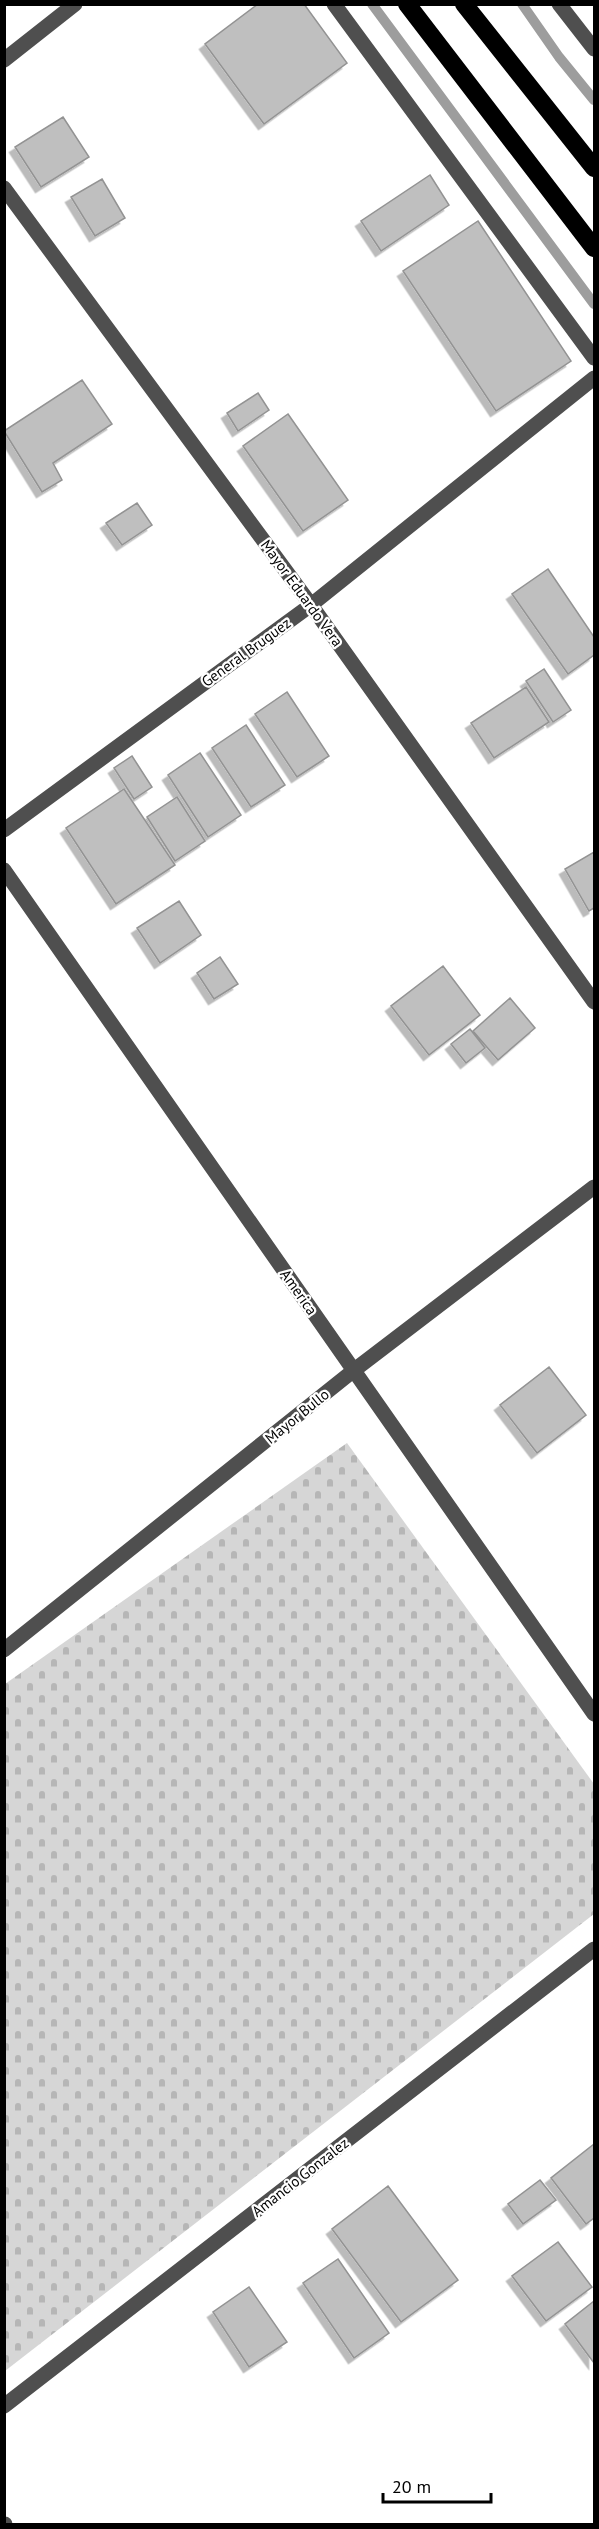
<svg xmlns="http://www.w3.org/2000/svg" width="599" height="2529" font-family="'PT Sans',sans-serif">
<defs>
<pattern id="cemetery-stones" width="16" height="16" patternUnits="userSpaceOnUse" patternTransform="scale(1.5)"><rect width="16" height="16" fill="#d6d6d6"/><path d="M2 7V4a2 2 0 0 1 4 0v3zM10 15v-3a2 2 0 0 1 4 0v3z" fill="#b6b6b6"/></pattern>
<filter id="shadow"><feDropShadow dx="-5.5" dy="5.5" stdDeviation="0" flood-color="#0004"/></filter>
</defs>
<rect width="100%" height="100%" fill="#fff"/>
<path fill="url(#cemetery-stones)" d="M347,1443L594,1784V1914L5,2371V1684Z"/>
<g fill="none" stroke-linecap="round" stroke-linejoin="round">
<path stroke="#9d9d9d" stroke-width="10" d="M372,4L594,304
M522,4L559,57L594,100"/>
</g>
<path fill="#bfbfbf" stroke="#939393" stroke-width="1.5" filter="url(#shadow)" d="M258,4H304L347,63L264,124L205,44Z
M63,117L89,157L41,187L15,147Z
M430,175L449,205L381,251L361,221Z
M102,179L125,218L95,236L71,197Z
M478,221L571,361L496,411L403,271Z
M82,380L112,424L53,463L62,480L42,492L4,431Z
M258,393L269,410L238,431L227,413Z
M288,414L348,500L303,531L243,446Z
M137,503L152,525L122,545L106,523Z
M548,569L594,637V655L568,674L512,594Z
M544,669L571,710L553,722L526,681Z
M526,687L549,722L494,758L471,723Z
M287,692L329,756L297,777L255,714Z
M246,725L285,785L251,807L212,748Z
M200,753L241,815L208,837L168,775Z
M132,756L152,787L134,799L114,768Z
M124,789L175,865L116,904L66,828Z
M177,797L205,841L175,861L147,817Z
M594,852V908L589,911L565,869Z
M179,901L201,935L160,963L137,928Z
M220,957L238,984L214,999L197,973Z
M443,966L480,1015L429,1055L391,1006Z
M510,998L535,1028L498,1060L473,1031Z
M470,1029L485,1048L466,1063L451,1044Z
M549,1367L586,1415L537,1453L500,1405Z
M594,2144V2218L586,2224L551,2178Z
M540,2180L556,2200L523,2224L508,2204Z
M388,2186L458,2280L401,2322L332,2229Z
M558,2242L592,2287L546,2321L512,2276Z
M338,2259L389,2333L354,2358L303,2283Z
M249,2287L287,2342L249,2367L213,2312Z
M594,2301V2363L565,2324Z"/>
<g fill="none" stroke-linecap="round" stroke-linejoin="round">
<path stroke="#4f4f4f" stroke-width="15" d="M334,4L594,358
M559,4L594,49
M4,60L75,4
M4,188L311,605L594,1002
M4,830L311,605L594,378
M4,870L594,1714
M4,1650L353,1371L594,1187
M4,2406L594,1949
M4,2524H5"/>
<path stroke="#000" stroke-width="18" d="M407,4L594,248
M464,4L594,168"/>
</g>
<g text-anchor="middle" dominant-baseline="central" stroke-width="4.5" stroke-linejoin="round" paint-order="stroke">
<g font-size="15" fill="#000" stroke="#fff">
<text transform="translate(302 593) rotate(54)">Mayor Eduardo Vera</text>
<text transform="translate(246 652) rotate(-36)">General Bruguez</text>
<text transform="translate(299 1292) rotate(55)">America</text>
<text transform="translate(297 1416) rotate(-39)">Mayor Bullo</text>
<text transform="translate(300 2177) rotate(-38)">Amancio Gonzalez</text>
</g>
</g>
<rect width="599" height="2529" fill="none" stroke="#000000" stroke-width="12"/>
<path d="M383 2493v9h108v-9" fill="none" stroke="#000000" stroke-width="3"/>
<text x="392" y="2493" font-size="18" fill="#000000" stroke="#ffffff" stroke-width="4.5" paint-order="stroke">20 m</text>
</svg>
